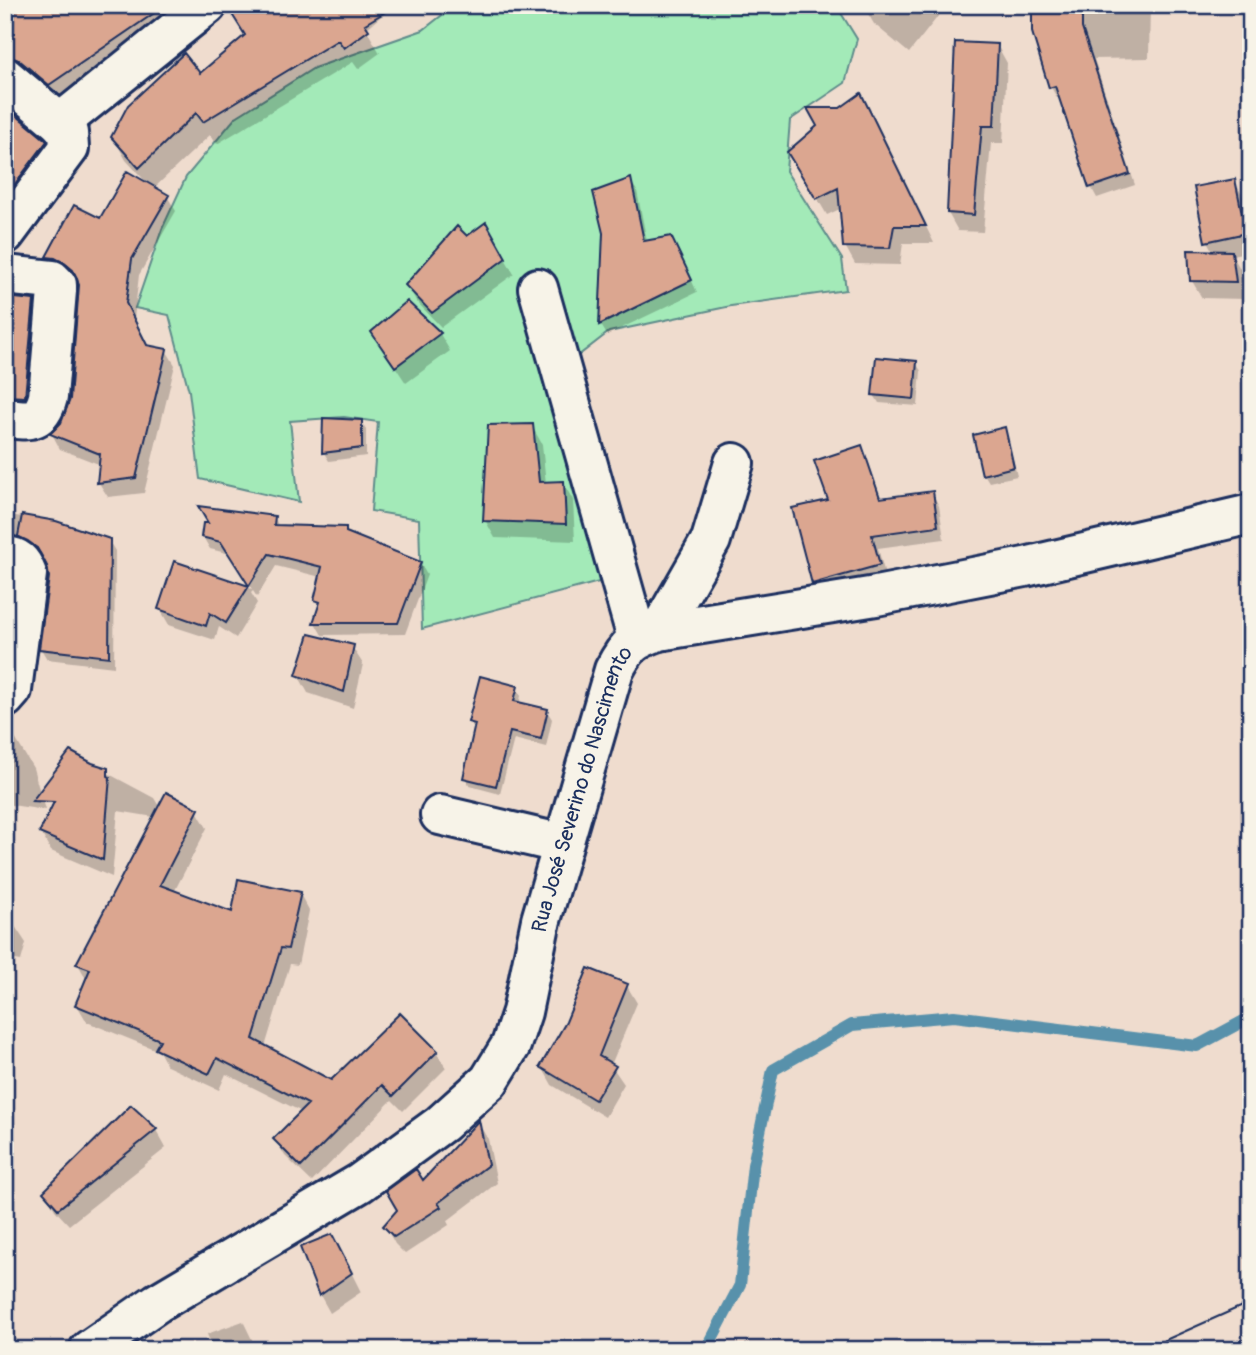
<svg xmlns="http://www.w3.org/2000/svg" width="1256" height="1355" font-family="Pangolin,sans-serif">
<rect width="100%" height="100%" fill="#efdcce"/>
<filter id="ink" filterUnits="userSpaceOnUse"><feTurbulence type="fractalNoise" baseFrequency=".0143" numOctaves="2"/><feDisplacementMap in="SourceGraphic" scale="14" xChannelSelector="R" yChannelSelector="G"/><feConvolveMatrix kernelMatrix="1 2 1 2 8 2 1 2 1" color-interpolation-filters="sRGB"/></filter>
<g filter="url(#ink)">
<path fill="#a3eab8" stroke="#5f8c8b" stroke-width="2" d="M455,5H836L857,39L845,83L790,120L786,171L842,259L846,290L731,306L609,332L556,373L586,478L599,582L422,629L419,519L371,511L378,422L344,417L290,421L299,502L200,479L189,391L169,315L135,308L162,229L186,177L236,117L314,68L423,30Z"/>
<path fill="#0003" d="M5,5H212L70,116L5,21Z
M394,5L366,29L380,53L358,69L353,62L217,144L210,135L154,188L167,196L176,211L139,275L134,319L147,347L166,350L175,365L144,493L108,497L99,483L101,465L60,449L52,434L62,423L71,400L81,285L78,279L65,273L56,272L48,257L75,207L100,220L148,184L126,160L113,137L200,75Z
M866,5H940L943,10L909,53L874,24L864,7Z
M1052,5H1150L1149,58L1094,59L1135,185L1097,198L1091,187L1061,97L1057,98L1051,87Z
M997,45L1007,63L1003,143H991L983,232L958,231L948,213Z
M5,108L45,142L65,176L7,253L5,251Z
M870,113L934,243H903L900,265L855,264L845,246L842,208L827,215L790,152Z
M630,180L637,191L647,242L677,249L697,292L607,335L601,325L605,233Z
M1234,181L1244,198L1251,231V251L1232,255L1241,270L1245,299L1202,298L1192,281L1213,252L1207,241Z
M485,224L514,274L441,327L416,301L408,285Z
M5,299L33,302L51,332L42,427L5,435Z
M407,303L440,334L450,351L406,383L373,333Z
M916,363L921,371L918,406L879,403L874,395Z
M324,420L361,421L366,430V456L329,461L324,453Z
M532,426L542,444L546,484L563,483L573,500L575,541L495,538L485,520Z
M1004,429L1008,438L1017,476L989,482L984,474Z
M861,447L868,460L882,500L932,493L939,506L944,539L878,548L886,578L822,596L814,583L830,501Z
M5,514L55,523L109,541L115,551L114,667L47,659L41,649L50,577L48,561L36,551L5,536Z
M274,517L279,527L345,529L348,535L420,563L427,575L405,634L322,635L315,623L320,607L315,600L321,577L276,566L257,597L253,591L251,593L257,603L236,638L219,627L215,640L169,625L160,609L175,563L252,589L230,554L210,549L203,537Z
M352,647L363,664L353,708L308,693L298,675Z
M516,687L521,696L519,704L547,711L552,719L546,747L514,739L500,794L470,786L465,778L476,731L470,722Z
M5,729L10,738H15L33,768L45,810L5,804Z
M92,765L106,769L109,774L154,798L160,808L197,811L207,828L174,892L233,915L300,894L309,911L298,965L290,964L265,1047L331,1082L436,1052L446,1068L403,1111L392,1100L312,1182L285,1156L275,1139L302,1112L226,1074L219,1090L167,1066L159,1051L87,1022L77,1005L87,980L78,964L154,817L118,811L112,877L51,851L41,833Z
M5,911L26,943L21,961L5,958Z
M627,986L637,1003L611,1065L624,1084L605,1117L552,1085L542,1067Z
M131,1107L156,1130L166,1148L69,1225L55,1210L45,1192Z
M478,1123L488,1139L497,1183L447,1221L449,1225L405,1254L395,1244L385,1226Z
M302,1248L342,1254L361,1292L330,1313L320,1295Z
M243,1321L257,1350H213L207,1334Z"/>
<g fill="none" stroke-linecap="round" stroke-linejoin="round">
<path stroke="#5991ab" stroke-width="12" d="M706,1350L740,1285L753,1165L773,1070L852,1025L954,1016L1197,1046L1251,1017"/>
</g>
<path fill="#dba690" stroke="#1b2f5e" stroke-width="2" d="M5,5H166L49,85L19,60L5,56Z
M228,5H397L365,24L369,30L344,48L338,40L203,122L196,113L139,168L111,137L128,105L184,53L200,73L245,35L228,8Z
M1032,13H1082V28L1130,174L1089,188L1055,86L1049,88L1032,32Z
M955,42L998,44L994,126H982L974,215L947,213Z
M861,93L926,226H894L890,248L843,247L838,188L816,199L787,152L817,126L807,108H840Z
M5,106L47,141L5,197Z
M127,171L169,195L132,259L126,303L147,345L167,349L136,478L97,483L100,454L50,434L61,423L70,399L79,285L73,270L67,265L55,258L46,257L74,205L100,218Z
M631,178L644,241L671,236L692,280L599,325L603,233L593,192Z
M1235,179L1246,233L1205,242L1194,187Z
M486,222L506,258L432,313L405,285L457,226L467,236Z
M1188,250L1232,251L1236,282L1190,281Z
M5,297L34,300L25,397L5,396Z
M407,301L441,333L395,367L371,332Z
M876,357L917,361L914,399L872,395Z
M323,418L362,420V448L322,453Z
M533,424L539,482L564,481L566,524L483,521L488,425Z
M1005,427L1014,467L982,475L973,435Z
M862,445L880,498L933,491L938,526L872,535L880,565L812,584L792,508L828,500L814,461Z
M198,506L275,516L274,525L346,527V532L421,562L398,623H313L320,602L314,600L322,567L269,554L249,586L221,542L201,537L203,523H208Z
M22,515L56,521L110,539L109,657L39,649L49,577L47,566L37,548L18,536Z
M174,561L249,586L226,623L210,613L206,626L158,609Z
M309,634L354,645L344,692L296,675Z
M480,676L518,686L514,701L548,709L541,739L510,732L496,786L463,778L475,724L468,722Z
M70,751L92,763L108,768V776L110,777L103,860L39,833L54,802L32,801Z
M166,792L199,809L160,885L232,912L238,879L301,892L288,949L281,948L253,1039L331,1080L400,1013L438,1051L393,1096L382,1085L301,1167L273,1139L308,1104L217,1058L209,1074L155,1049L160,1040L75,1005L90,969L76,964Z
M588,968L628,984L599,1056L616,1066L595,1100L540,1067L566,1022Z
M131,1105L157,1129L58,1209L43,1192Z
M479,1120L488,1165L438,1203L441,1207L394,1237L383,1226L397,1210L386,1191L416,1169L423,1180Z
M332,1234L352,1273L319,1296L300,1247Z"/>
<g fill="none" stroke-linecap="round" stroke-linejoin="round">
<defs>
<g id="minor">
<path d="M5,77L60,123"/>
<path d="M5,234L69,148L68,133L60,123L207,5"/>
<path d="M5,275L52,280L57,285V291L48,397C41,424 29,420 5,418"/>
<path d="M538,288L637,638"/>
<path d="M5,556C18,557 22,561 27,574L12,690L5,698"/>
<path d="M659,631L711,540L734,463"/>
<path d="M440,815L563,844"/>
<path id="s1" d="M89,1350L157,1303L360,1183L441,1124L489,1081L511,1045L522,1012L541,920L614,670C627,645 633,640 659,631L876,596L1025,567L1251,514"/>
</g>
</defs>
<use href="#minor" stroke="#1b2f5e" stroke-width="44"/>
<use href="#minor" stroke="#f7f3e8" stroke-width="38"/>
<path stroke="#1b2f5e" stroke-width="2" d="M1143,1350L1251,1302"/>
</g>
</g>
<g text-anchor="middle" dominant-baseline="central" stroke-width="6" stroke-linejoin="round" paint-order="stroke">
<g font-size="21" fill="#1b2f5e" stroke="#f7f3e8">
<text stroke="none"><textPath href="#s1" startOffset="791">Rua José Severino do Nascimento</textPath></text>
</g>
</g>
<rect width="1256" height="1355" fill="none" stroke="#f7f3e8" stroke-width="28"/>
<rect x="14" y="14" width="1228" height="1327" fill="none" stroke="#1b2f5e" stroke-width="2.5" filter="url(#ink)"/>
</svg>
